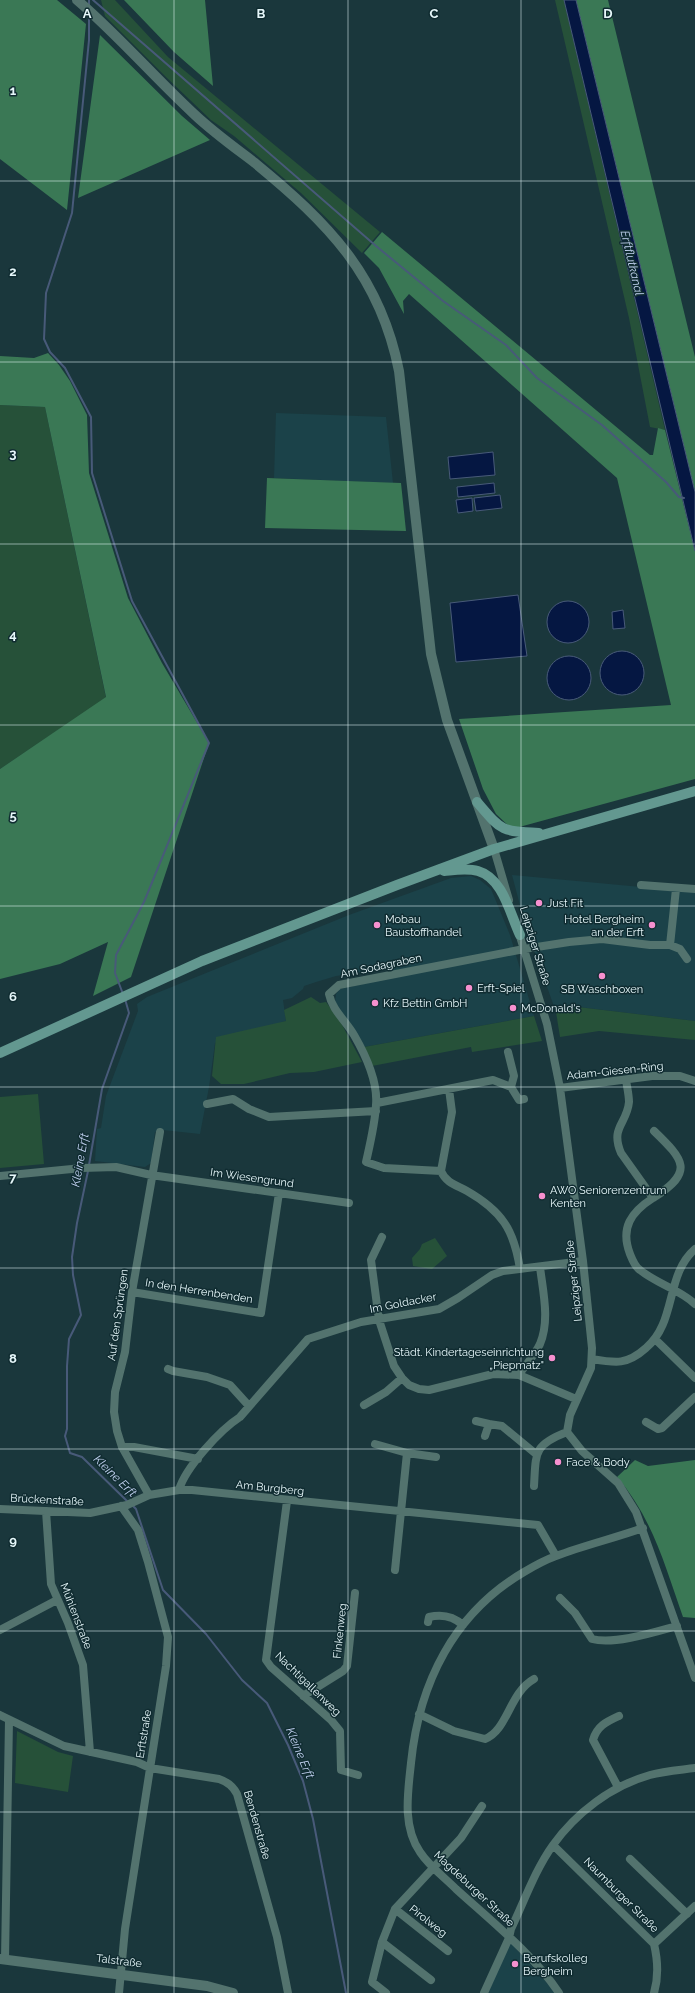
<svg xmlns="http://www.w3.org/2000/svg" width="695" height="1993" font-family="Raleway,sans-serif">
<rect width="100%" height="100%" fill="#1a373c"/>
<path fill="#1b4249" d="M276,413L386,417L393,483L274,478Z
M512,875L695,892V1021L578,1007L556,1012L526,928Z
M471,876L480,880L491,889L510,935L534,1016L364,1047L335,1002L336,994L340,989L391,978L390,968L336,976L316,982L304,986L303,989L292,998L283,1000L286,1021L215,1043L209,1087L200,1134L163,1130L162,1133L155,1132L151,1163L145,1167L95,1161L97,1129L101,1128L106,1096L138,1011L137,1004L147,997L349,915L451,878Z
M510,1942L550,1986L555,1993H488Z"/>
<path fill="#265139" d="M101,0H115L168,57L380,232L362,253L301,193L234,136L211,120L167,78L105,16Z
M555,0H564L665,430L650,427L629,318Z
M0,405L45,407L106,698L0,769Z
M311,997L320,1003L326,1002L340,1021L362,1062L314,1072L290,1073L244,1084H221L212,1076L216,1037L286,1021L284,1010Z
M578,1007L695,1021V1040L599,1031L560,1037L556,1012Z
M534,1016L542,1041L472,1052L471,1047L372,1066L364,1047Z
M38,1094L44,1164L0,1168V1097Z
M435,1238L447,1256L432,1269L413,1266L412,1258L420,1249L422,1244Z
M17,1731L58,1752L73,1756L68,1792L15,1783Z"/>
<path fill="#3a7855" d="M0,0H57L86,24L67,210L0,159Z
M124,0H205L213,86L174,52Z
M576,0H608L695,357V492Z
M100,35L182,116L210,140L78,198Z
M382,232L650,455H653L658,428L665,430L695,551V779L512,829L496,814L483,789L459,719L671,705L617,478L409,294L403,301L404,314L379,268L364,253Z
M48,353L59,365L70,381L87,415L89,473L128,598L162,663L209,743L131,977L93,996L108,942L60,964L0,979V769L106,697L45,407L0,405V356L34,358Z
M267,478L401,483L406,531L265,528Z
M635,1460L648,1466L695,1460V1618L683,1617C665,1566 653,1519 617,1477Z"/>
<path fill="#051742" stroke="#485a79" d="M564,0H576L695,492V551Z
M493,452L495,475L450,479L448,457Z
M494,483L495,493L458,497L457,487Z
M500,495L502,508L476,511L474,498Z
M472,498L473,511L458,513L456,500Z
M518,595L527,656L456,662L450,603Z
M547 622a21 21 0 1 1 42 0a21 21 0 1 1-42 0Z
M623,610L625,628L613,629L612,612Z
M600 673a22 22 0 1 1 44 0a22 22 0 1 1-44 0Z
M547 678a22 22 0 1 1 44 0a22 22 0 1 1-44 0Z"/>
<g fill="none" stroke-linecap="round" stroke-linejoin="round">
<path stroke="#485a79" stroke-width="2" d="M93,0L376,246L443,301L506,345L537,378L602,425L666,482L679,497L684,498
M89,7V0
M89,15V40L72,213L46,293L44,339L50,352L65,368L91,417L92,473L132,601L209,743L144,902L116,955L115,973L123,994
M89,1165L102,1089L129,1013L125,999
M88,1171L77,1223L72,1257L73,1275L81,1315L69,1339L67,1366V1429L65,1436L70,1453L82,1457L128,1502
M133,1506L136,1509L163,1590L206,1634L242,1680L267,1703L288,1745L303,1781L313,1819L346,1993"/>
<path stroke="#53736e" stroke-width="8" d="M494,849L509,900
M641,885L695,889
M518,930L547,1024L560,1088L583,1261L592,1348L591,1368L570,1415L567,1432L582,1451L618,1483L636,1512L695,1678
M670,945L676,889
M508,1052L514,1076L511,1087
M626,1080C627,1087 629,1095 629,1102C627,1124 610,1127 621,1153L653,1198C631,1212 620,1228 630,1254C632,1259 635,1267 640,1270C657,1284 679,1289 695,1304
M560,1088L652,1076H680L695,1081
M377,1103L493,1080L511,1087L519,1100L524,1099
M207,1104L233,1099L249,1109L269,1117L376,1111
M441,1171L384,1168L366,1162C370,1144 375,1124 376,1105C378,1082 365,1054 354,1035C346,1021 332,1010 329,994L339,985L524,949L569,942L602,939L650,945H670L680,949L687,959
M441,1171C446,1183 456,1185 467,1191C502,1211 514,1230 520,1269
M441,1171L452,1112L449,1089
M0,1176L82,1168L116,1167L151,1175L349,1203
M653,1198C695,1172 684,1160 654,1131
M382,1237L371,1260L379,1320L394,1366L402,1378L409,1385L419,1389L429,1390L493,1374L519,1375
M540,1267C543,1292 550,1320 540,1344C535,1355 525,1365 519,1375L576,1399
M132,1292L261,1313L279,1193
M656,1340L695,1378
M592,1359C616,1363 627,1365 646,1348C677,1322 665,1275 695,1249
M168,1369L173,1371L207,1377L230,1385L249,1406
M364,1405L386,1392L402,1378
M476,1421L489,1424
M646,1422L658,1429L662,1428L695,1397
M485,1436L489,1424L502,1426L536,1454
M375,1444L407,1453
M122,1447H134L198,1459
M534,1486C536,1453 533,1445 567,1432
M179,1490C185,1468 220,1430 240,1417L308,1339L361,1322L439,1309L458,1298L492,1275L503,1271L583,1261
M149,1495L122,1447L117,1431L114,1412L115,1392L125,1352L132,1292L160,1132
M287,1501L266,1660L271,1667L331,1720L340,1731L341,1770L358,1775
M0,1509L90,1513L127,1505L149,1495L179,1490H192L538,1525L556,1556
M46,1511L51,1584L68,1623L83,1665L90,1752
M395,1570L407,1453L436,1457
M560,1598L575,1613L592,1639C614,1645 655,1632 677,1626
M428,1622L429,1617C441,1614 453,1616 463,1625
M0,1630L57,1600
M303,1696L343,1671L347,1666L355,1593
M419,1714L454,1731L485,1739C508,1730 509,1693 534,1679
M0,1715L64,1746L137,1762L150,1768L219,1779C228,1782 233,1786 237,1794L277,1937L288,1993
M618,1787L593,1740C597,1726 606,1722 619,1716
M553,1845L654,1944C658,1961 659,1976 654,1993
M630,1859L687,1914
M395,1909L448,1951
M382,1942L431,1980
M654,1944L695,1906
M5,1959L9,1720
M119,1993L125,1929L166,1666L168,1637L148,1562L138,1530L121,1506
M386,1993L372,1982L382,1942L395,1909L461,1838L482,1806
M484,1993L509,1938L511,1929C524,1902 535,1870 553,1845C576,1813 611,1786 650,1775C664,1771 680,1770 695,1768
M559,1993C535,1956 489,1919 456,1889C444,1877 429,1866 420,1852C402,1826 408,1792 411,1763C419,1683 454,1613 524,1572C534,1566 545,1560 556,1556C585,1545 615,1538 643,1528"/>
<path stroke="#53736e" stroke-width="10" d="M77,0C118,35 154,77 194,114C213,132 234,147 255,163C328,223 380,275 399,371L431,654L447,720L494,849
M0,1959L207,1986L233,1993"/>
<path stroke="#639890" stroke-width="10" d="M477,802C502,831 500,831 539,833
M444,871C455,870 467,868 478,871C503,878 510,914 520,935
M0,1053L202,961L397,885L494,849L695,791"/>
</g>
<path fill="none" stroke="#e6f7fa" stroke-width="1" stroke-opacity="0.55" d="M174,0V1993M348,0V1993M521,0V1993M0,181H695M0,362H695M0,544H695M0,725H695M0,906H695M0,1087H695M0,1268H695M0,1449H695M0,1631H695M0,1812H695"/>
<g fill="#f690cf" stroke="#102c31" stroke-width="1.5">
<circle cx="539" cy="903" r="4"/>
<circle cx="377" cy="925" r="4"/>
<circle cx="652" cy="925" r="4"/>
<circle cx="602" cy="976" r="4"/>
<circle cx="469" cy="988" r="4"/>
<circle cx="375" cy="1003" r="4"/>
<circle cx="513" cy="1008" r="4"/>
<circle cx="542" cy="1196" r="4"/>
<circle cx="552" cy="1358" r="4"/>
<circle cx="558" cy="1462" r="4"/>
<circle cx="515" cy="1964" r="4"/>
</g>
<g text-anchor="middle" dominant-baseline="central" stroke-width="3" stroke-linejoin="round" paint-order="stroke">
<g font-size="11" fill="#e6f7fa" stroke="#102c31" text-anchor="start">
<text x="547" y="903">Just Fit</text>
<text x="385" y="919">Mobau<tspan x="385" dy="13">Baustoffhandel</tspan></text>
<text x="644" y="919" text-anchor="end">Hotel Bergheim<tspan x="644" dy="13">an der Erft</tspan></text>
<text x="477" y="988">Erft-Spiel</text>
<text x="602" y="989" text-anchor="middle">SB Waschboxen</text>
<text x="383" y="1003">Kfz Bettin GmbH</text>
<text x="521" y="1008">McDonald's</text>
<text x="550" y="1190">AWO Seniorenzentrum<tspan x="550" dy="13">Kenten</tspan></text>
<text x="544" y="1352" text-anchor="end">Städt. Kindertageseinrichtung<tspan x="544" dy="13">„Piepmatz"</tspan></text>
<text x="566" y="1462">Face &amp; Body</text>
<text x="523" y="1958">Berufskolleg<tspan x="523" dy="13">Bergheim</tspan></text>
</g>
<g font-size="11" fill="#e6f7fa" stroke="#102c31">
<text transform="translate(535 946) rotate(73)">Leipziger Straße</text>
<text transform="translate(381 966) rotate(-12)">Am Sodagraben</text>
<text transform="translate(615 1071) rotate(-6)">Adam-Giesen-Ring</text>
<text transform="translate(252 1178) rotate(8)">Im Wiesengrund</text>
<text transform="translate(574 1281) rotate(-96)">Leipziger Straße</text>
<text transform="translate(199 1291) rotate(9)">In den Herrenbenden</text>
<text transform="translate(403 1303) rotate(-11)">Im Goldacker</text>
<text transform="translate(118 1315) rotate(-82)">Auf den Sprüngen</text>
<text transform="translate(270 1488) rotate(6)">Am Burgberg</text>
<text transform="translate(47 1500) rotate(3)">Brückenstraße</text>
<text transform="translate(76 1616) rotate(69)">Mühlenstraße</text>
<text transform="translate(340 1631) rotate(-84)">Finkenweg</text>
<text transform="translate(308 1684) rotate(44)">Nachtigallenweg</text>
<text transform="translate(144 1734) rotate(-81)">Erftstraße</text>
<text transform="translate(257 1825) rotate(74)">Bendenstraße</text>
<text transform="translate(474 1889) rotate(43)">Magdeburger Straße</text>
<text transform="translate(621 1895) rotate(45)">Naumburger Straße</text>
<text transform="translate(428 1921) rotate(38)">Pirolweg</text>
<text transform="translate(119 1961) rotate(7)">Talstraße</text>
</g>
<g font-size="12" font-style="italic" fill="#c2d2f1" stroke="#102c31">
<text transform="translate(632 263) rotate(77)">Erftflutkanal</text>
<text transform="translate(80 1160) rotate(-80)">Kleine Erft</text>
<text transform="translate(115 1476) rotate(44)">Kleine Erft</text>
<text transform="translate(300 1753) rotate(67)">Kleine Erft</text>
</g>
</g>
<g font-size="13" text-anchor="middle" font-weight="bold" fill="#e6f7fa" stroke="#102c31" stroke-width="3" stroke-linejoin="round" paint-order="stroke">
<text x="87" y="18">A</text>
<text x="261" y="18">B</text>
<text x="434" y="18">C</text>
<text x="608" y="18">D</text>
<text x="13" y="95">1</text>
<text x="13" y="276">2</text>
<text x="13" y="458">3</text>
<text x="13" y="639">4</text>
<text x="13" y="820">5</text>
<text x="13" y="1001">6</text>
<text x="13" y="1182">7</text>
<text x="13" y="1363">8</text>
<text x="13" y="1545">9</text>
</g>
</svg>
